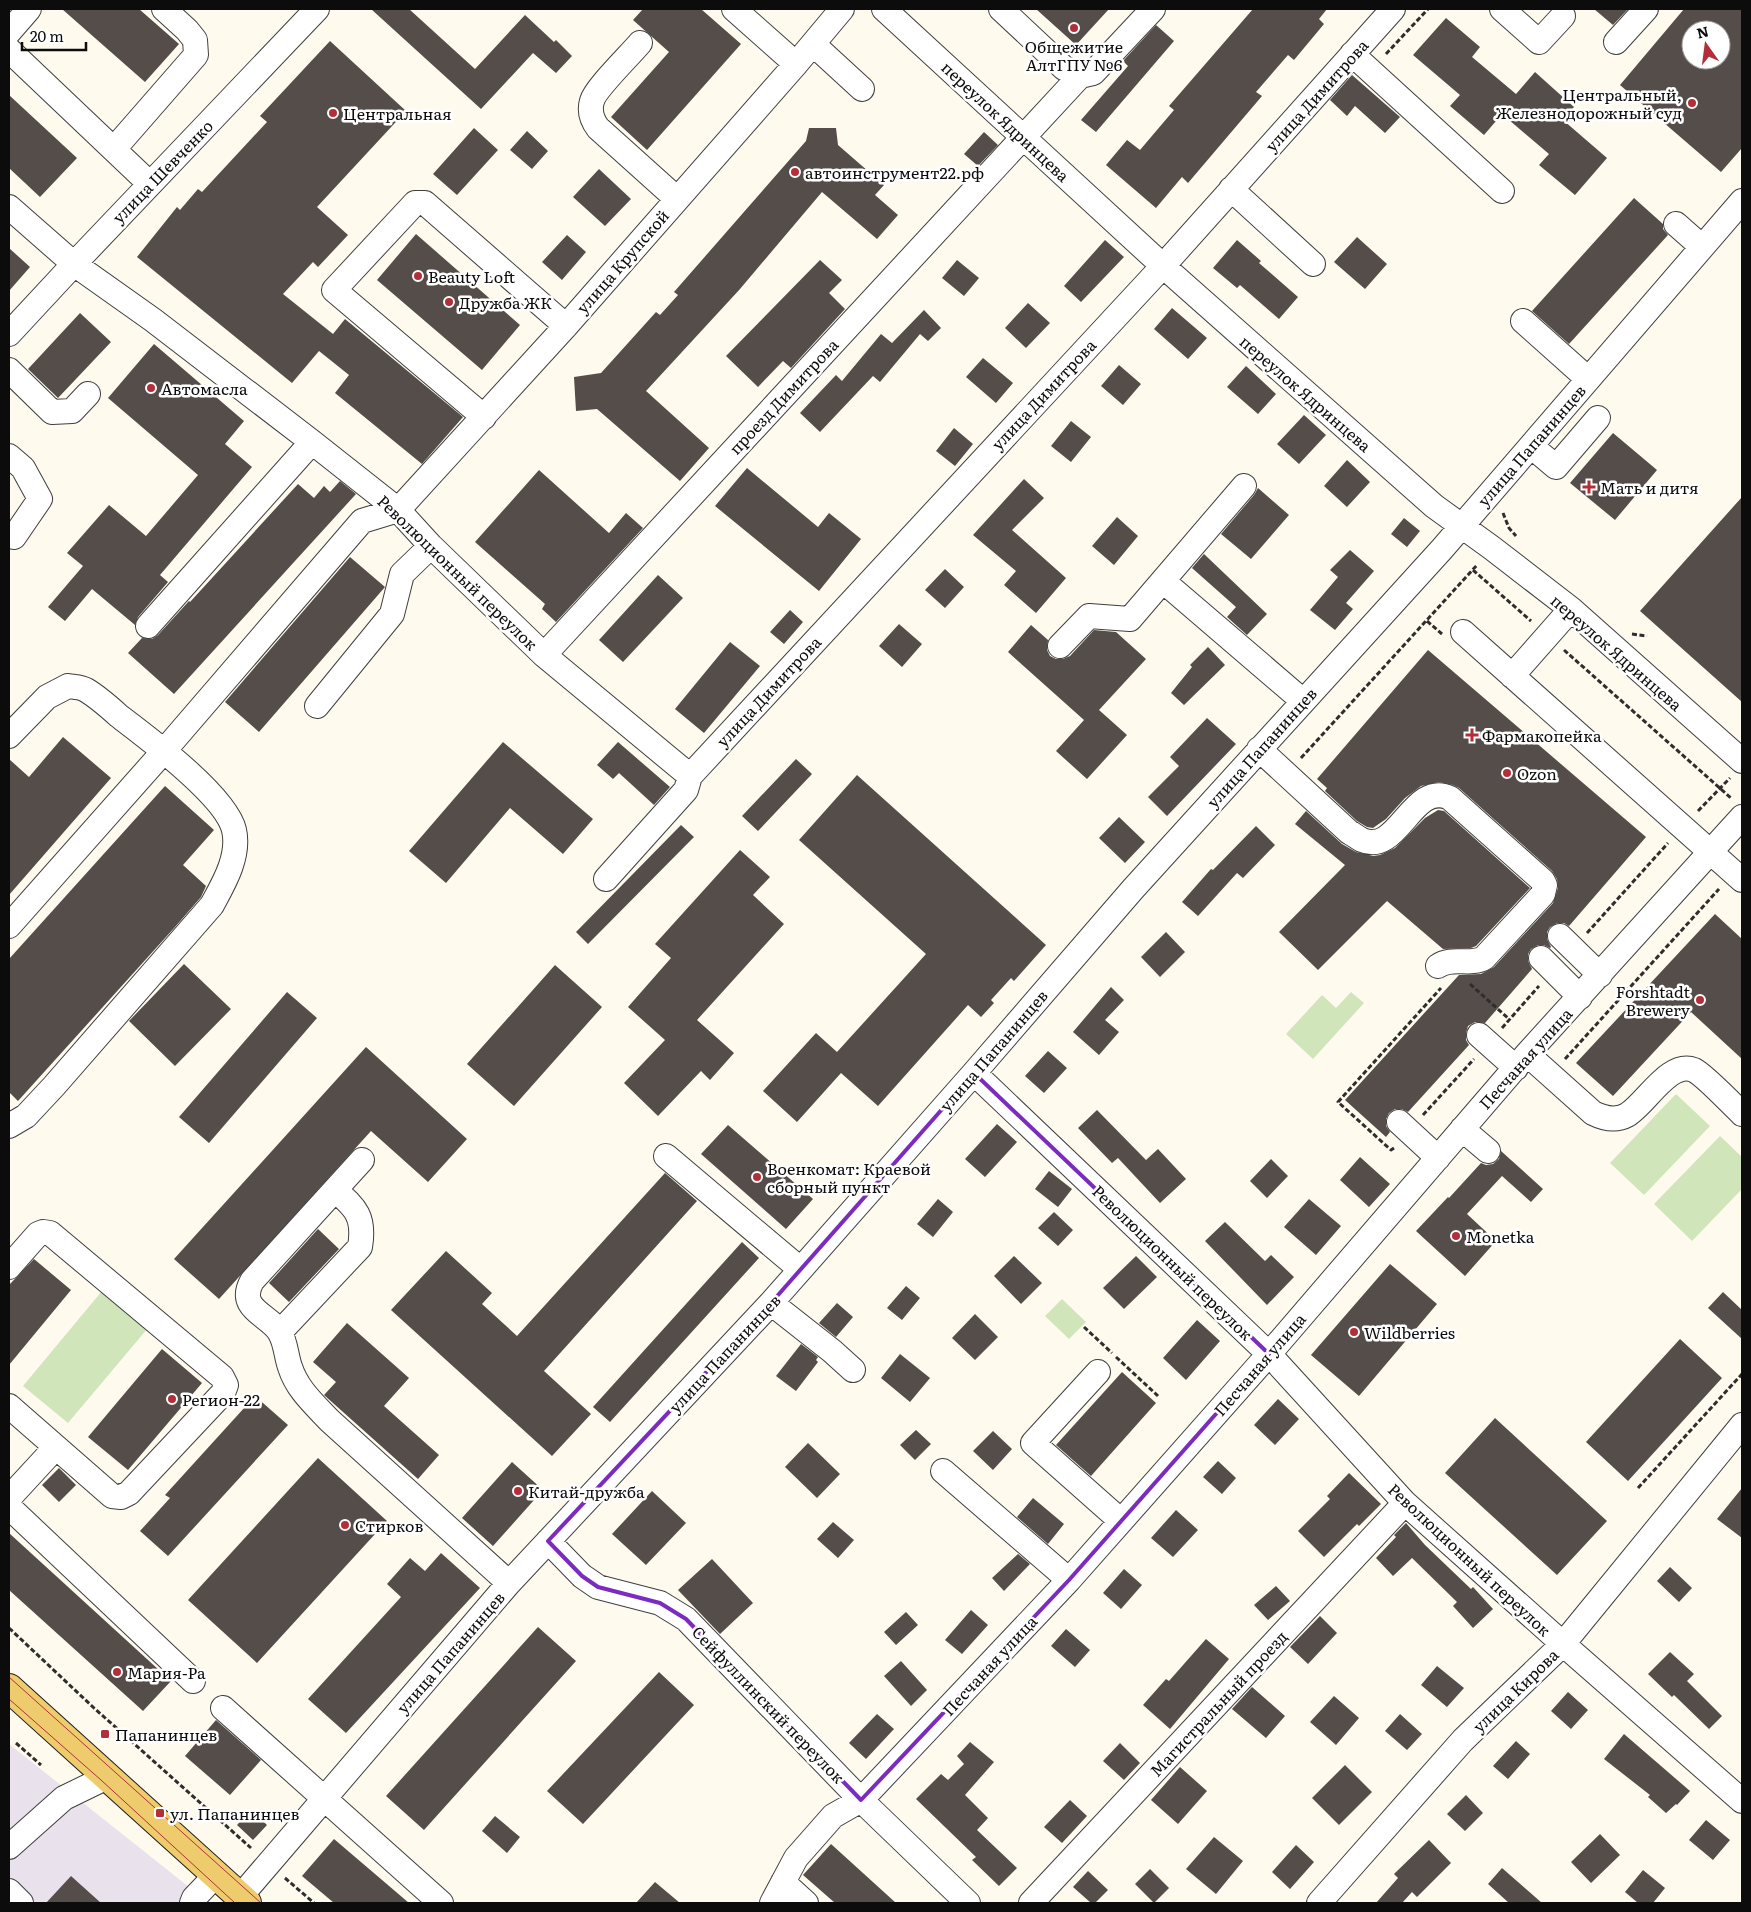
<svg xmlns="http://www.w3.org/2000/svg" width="1751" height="1912" font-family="Literata,serif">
<rect width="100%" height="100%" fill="#fefaed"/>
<path fill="#e9e1eb" d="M9,1744L209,1903H9Z"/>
<path fill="#d1e5ba" d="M1351,992L1364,1003L1313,1059L1286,1034L1322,995L1336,1008Z
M1676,1094L1710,1126L1644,1195L1610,1163Z
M1720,1136L1742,1157V1189L1692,1241L1654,1204Z
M102,1291L148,1328L68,1423L23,1386Z
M1062,1299L1086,1322L1069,1339L1045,1316Z"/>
<path fill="#544d4a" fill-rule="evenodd" d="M62,9H139L179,44L145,82Z
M371,9H409L475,69L525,15L554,42L556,40L572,56L556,73L533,53L481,109Z
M643,9H701L741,44L647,150L611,117L669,52L633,20Z
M1036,9H1109L1076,45Z
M1253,9H1327L1319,19L1324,24L1294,60L1288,55L1256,92L1262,96L1188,183L1182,177L1156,208L1106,165L1127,140L1140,150L1174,110L1169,106Z
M1594,9H1628L1613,25Z
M1684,9H1742V148L1721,172L1620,85ZM1691,30H1721V60H1691Z
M1446,18L1480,47L1472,57L1516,94L1535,72L1574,107L1563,120L1607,158L1575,195L1539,165L1549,154L1502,114L1484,135L1450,106L1460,95L1413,55Z
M1156,25L1174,41L1096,132L1081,120L1128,66L1123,61Z
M330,41L406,111L317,207L348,235L318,267L313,262L283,294L333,334L345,319L463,417L422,464L335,393L349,375L319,351L292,383L137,257L177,207L180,210L198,189L202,192L267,122L260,116Z
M1352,75L1400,117L1385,133L1355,106L1347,116L1330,100Z
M9,95L77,158L40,197L9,168Z
M474,128L498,150L457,195L433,174Z
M809,128H836L838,145L884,185L875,195L898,215L877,239L822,192L740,289L646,391L709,448L680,481L597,409L576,411L574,377L601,373L656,312L660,315L678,295L674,292L806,141Z
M527,131L548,151L532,169L510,150Z
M984,132L998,145L978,166L964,154Z
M599,169L631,199L605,226L573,197Z
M1634,198L1663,224V229L1668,235L1569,344L1532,311Z
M416,234L520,325L482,370L377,280Z
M567,235L586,252L562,280L542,262Z
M1357,237L1387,264L1365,289L1334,262Z
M1105,240L1124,257L1081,302L1064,286Z
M1237,240L1261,261L1259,263L1298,297L1279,319L1240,285L1237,288L1213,268Z
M9,248L30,267L9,291Z
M820,260L842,280L829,293L845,309L791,368L783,361L758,387L726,356Z
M957,260L979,278L964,296L942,278Z
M1028,303L1050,323L1026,348L1005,328Z
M1172,308L1207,338L1188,359L1154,329Z
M924,310L941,328L928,341L920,334L880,382L873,376L820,432L800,413L836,375L842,381L881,334L892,343Z
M80,313L111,342L58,398L28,369Z
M154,344L244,421L225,444L252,467L160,575L168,582L138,617L135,625L92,589L65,621L48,607L83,566L67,553L109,505L146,536L198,475L108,398Z
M983,358L1013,383L996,403L966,377Z
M1119,365L1141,384L1123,405L1101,386Z
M1246,366L1276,394L1258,414L1227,387Z
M1304,415L1326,435L1299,464L1277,444Z
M1071,421L1091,437L1071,462L1051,446Z
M954,428L973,444L955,466L936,451Z
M1613,433L1657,470L1615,520L1570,483Z
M1347,460L1370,482L1347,507L1324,486Z
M747,468L818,527L829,513L861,539L819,591L715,506Z
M539,470L609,533L626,513L643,528L556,622L542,609L545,604L475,542Z
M1024,479L1044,498L1012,530L1066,578L1036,613L1004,585L1016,571L973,535Z
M340,481L356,494L174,694L128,653L142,638L152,639L158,635L189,601L190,602L298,484L314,498L324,486L330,492Z
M1258,488L1289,515L1251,559L1221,534L1254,495Z
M1742,497V702L1640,611Z
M1117,517L1138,536L1114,565L1092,546Z
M1404,518L1420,531L1407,547L1391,534Z
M1350,550L1374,571L1346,603L1353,609L1335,630L1310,610L1338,577L1330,570Z
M1204,554L1267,614L1247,635L1227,617L1236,607L1192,568Z
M350,557L385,587L259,732L225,702Z
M945,569L964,587L945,608L925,590Z
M658,575L683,598L623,662L599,640Z
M790,610L803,622L784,644L770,632Z
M899,624L922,644L902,667L879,646Z
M1031,625L1048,640L1047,650L1050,656L1056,659H1063L1070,656L1094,630L1116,632L1146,659L1099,710L1127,735L1087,779L1056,751L1084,720L1008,652Z
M730,642L760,666L704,733L675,709Z
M1208,647L1225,665L1184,705L1171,693L1192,667L1190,665Z
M1428,650L1646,837L1569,926L1564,923H1557L1550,927L1547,932V939L1551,947L1550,948L1544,945H1538L1531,949L1528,954V961L1532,969L1485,1023L1475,1022L1468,1026L1466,1033V1040L1469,1045L1408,1112L1402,1109H1395L1389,1113L1386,1119V1126L1390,1132L1386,1137L1345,1100L1459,975L1481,974L1494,967L1553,903L1558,888L1557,879L1552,871L1459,788L1453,785L1439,782L1421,786L1405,798L1386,819L1373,828L1367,827L1357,821L1325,791L1327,788L1317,779Z
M1207,718L1236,744L1167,816L1148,797L1179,766L1170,757Z
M63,737L111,778L9,895V759L29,777Z
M503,742L593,819L563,854L510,808L446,883L409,851Z
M618,742L670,787L654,805L619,773L613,779L597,765Z
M796,759L812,774L758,831L742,816Z
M857,775L1046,945L1014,981L1011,978L991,1000L994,1003L981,1017L968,1005L878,1106L841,1073L797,1122L763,1091L816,1033L837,1052L926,954L799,840Z
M165,786L214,830L183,865L206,886L201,897L175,927L18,1101L9,1092V959Z
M1438,810L1444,811L1530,888L1476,946L1471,948L1443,949L1387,901L1318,970L1279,932L1345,865L1295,824L1306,811L1342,844L1356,852L1373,856L1380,855L1395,848L1425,818Z
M1119,817L1145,842L1125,863L1099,838Z
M681,825L694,837L588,944L576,932Z
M1256,826L1275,845L1243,878L1237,873L1198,916L1182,902L1211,869L1213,870Z
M740,850L770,877L753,895L784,924L697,1020L734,1053L710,1080L701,1071L658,1116L624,1083L665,1040L628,1007L671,958L655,944Z
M1715,914L1742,939V1059L1691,1012L1613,1096L1576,1063Z
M1166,932L1185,952L1160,977L1141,957Z
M184,964L231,1009L175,1066L129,1021Z
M555,965L602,1007L514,1106L467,1064Z
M1111,987L1124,1000L1105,1020L1119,1032L1099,1055L1073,1032Z
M287,992L317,1018L209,1143L179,1117Z
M366,1047L467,1139L428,1182L371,1131L219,1299L174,1259Z
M1048,1051L1067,1068L1044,1093L1025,1076Z
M1097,1110L1146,1160L1158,1149L1186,1179L1160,1203L1118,1158L1112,1163L1078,1128Z
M997,1124L1017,1142L985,1177L965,1159Z
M728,1125L813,1199L786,1229L701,1154Z
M1501,1151L1543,1189L1531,1202L1502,1176L1467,1214L1496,1241L1465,1276L1416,1231L1448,1197L1449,1198L1481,1163L1486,1165L1493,1164L1499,1159Z
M1360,1157L1390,1184L1369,1207L1340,1180Z
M1271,1159L1288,1176L1267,1198L1250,1181Z
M1049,1171L1072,1189L1058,1207L1035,1189Z
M665,1173L697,1201L544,1371L591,1414L552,1456L391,1310L446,1251L492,1293L482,1304L517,1336Z
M938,1199L953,1212L933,1237L917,1224Z
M1309,1199L1341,1226L1316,1255L1284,1227Z
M1054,1212L1073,1230L1058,1246L1038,1228Z
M1225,1222L1265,1261L1271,1255L1294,1277L1267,1305L1205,1241Z
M318,1229L339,1249L289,1302L269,1283Z
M742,1242L759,1258L610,1422L593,1407Z
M1014,1256L1042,1283L1021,1304L994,1276Z
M1136,1256L1157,1277L1124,1309L1103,1288Z
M34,1259L71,1290L9,1365V1285Z
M1390,1264L1437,1304L1359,1396L1311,1355Z
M906,1286L920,1298L902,1320L887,1308Z
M1723,1292L1742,1310V1339L1708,1308Z
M837,1303L853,1317L836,1337L819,1323Z
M975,1314L998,1337L975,1360L952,1338Z
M1197,1320L1220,1341L1186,1380L1163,1358Z
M347,1323L409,1378L384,1406L439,1455L418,1479L324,1395L336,1382L313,1362Z
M1680,1339L1722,1378L1628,1481L1586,1442Z
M801,1344L818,1357L816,1360L818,1362L796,1391L776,1376Z
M162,1349L202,1383L128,1470L88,1437Z
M900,1354L930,1378L910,1402L881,1378Z
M1122,1372L1156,1403L1091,1476L1056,1445Z
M255,1396L288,1425L168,1556L140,1531L170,1498L165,1495Z
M1278,1399L1299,1419L1275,1445L1254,1425Z
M1495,1418L1607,1521L1557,1575L1445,1473Z
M916,1430L931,1444L915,1460L900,1445Z
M993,1431L1012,1449L993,1470L973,1451Z
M808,1443L840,1474L817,1498L785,1467Z
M318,1458L387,1521L257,1663L188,1600Z
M1218,1461L1236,1478L1222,1494L1203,1477Z
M512,1462L543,1490L493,1546L462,1518Z
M59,1468L76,1485L59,1502L42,1485Z
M1349,1473L1381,1504L1359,1526L1357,1524L1324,1557L1298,1531L1330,1499L1327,1496Z
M1742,1488V1538L1717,1519Z
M652,1491L686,1523L646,1565L612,1534Z
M1033,1498L1064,1524L1048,1544L1017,1517Z
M1176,1510L1198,1530L1173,1557L1151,1538Z
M833,1522L854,1540L838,1558L817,1539Z
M1406,1523L1425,1545L1471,1589L1473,1587L1493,1609L1473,1628L1453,1606L1457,1602L1412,1558L1393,1576L1376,1558L1396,1537L1394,1535Z
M9,1533L171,1681L143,1711L9,1590Z
M441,1553L480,1588L346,1733L308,1699L401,1597L387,1584L410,1558L425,1571Z
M1018,1554L1030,1564L1004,1591L992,1578Z
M712,1559L753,1603L720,1634L678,1590Z
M1670,1567L1692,1588L1679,1602L1657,1581Z
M1124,1569L1142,1585L1121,1609L1103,1593Z
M1276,1586L1290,1601L1268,1620L1254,1605Z
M971,1610L988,1625L962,1654L945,1640Z
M906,1612L918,1625L896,1645L884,1632Z
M1320,1616L1337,1633L1308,1664L1290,1647Z
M538,1627L576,1661L424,1830L386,1796Z
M1066,1629L1090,1650L1075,1667L1051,1646Z
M1206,1639L1229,1659L1170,1729L1143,1705L1166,1679L1169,1681Z
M1670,1652L1694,1674L1687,1681L1722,1716L1709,1729L1674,1695L1672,1697L1648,1674Z
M901,1661L927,1690L911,1706L884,1676Z
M1437,1666L1464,1688L1447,1707L1421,1685Z
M659,1672L694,1705L583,1824L547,1791Z
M1252,1687L1285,1716L1266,1738L1232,1709Z
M1568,1692L1588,1710L1571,1729L1551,1711Z
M1334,1696L1359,1718L1336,1745L1310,1722Z
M877,1714L894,1729L866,1759L849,1743Z
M1400,1714L1422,1734L1407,1750L1385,1731Z
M216,1720L261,1760L230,1795L185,1756Z
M1624,1734L1690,1791L1677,1805L1676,1804L1666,1813L1648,1797L1650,1795L1604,1759Z
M1516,1741L1530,1754L1508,1779L1493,1766Z
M970,1742L994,1762L965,1795L988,1818L977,1830L1017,1868L999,1886L972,1860L976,1857L916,1799L941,1774L948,1780L964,1764L957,1756Z
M1120,1743L1140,1763L1124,1780L1103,1761Z
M1345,1765L1372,1792L1339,1825L1312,1798Z
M1180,1767L1207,1791L1178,1824L1151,1800Z
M1466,1795L1483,1813L1465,1831L1447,1814Z
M1070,1800L1087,1816L1062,1843L1044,1827Z
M251,1810L267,1825L253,1840L237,1825Z
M495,1816L520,1837L507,1853L482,1831Z
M1706,1820L1730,1840L1713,1860L1689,1840Z
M1600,1834L1620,1855L1591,1883L1571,1862Z
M1214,1837L1243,1861L1216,1894L1186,1869Z
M334,1839L409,1903H334L302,1876Z
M1429,1840L1451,1863L1417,1897L1412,1892L1402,1903H1376L1398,1878L1394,1874Z
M831,1844L896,1903H835L803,1875Z
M1296,1845L1314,1862L1290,1889L1272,1872Z
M1502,1868L1542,1903H1509L1488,1884Z
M1150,1869L1169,1888L1154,1903L1135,1884Z
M1643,1870L1665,1888L1653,1903H1638L1625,1892Z
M1088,1871L1108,1890L1095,1903H1091L1073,1887Z
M71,1876L101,1903H46Z
M655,1882L680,1903H636Z"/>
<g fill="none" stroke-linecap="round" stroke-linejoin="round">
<defs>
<path id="minor" d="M734,9L796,64
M884,9L1163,266L1434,506L1492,548L1571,609L1742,761
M1001,9L1064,68L1080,76
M1502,9L1539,42L1563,16
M9,32L29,9
M1616,42L1646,9
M640,43C630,55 595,89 592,101C589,111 592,120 598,128L677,199
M813,44L862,89
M9,50L150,184
M1352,54L1502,191
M114,149L196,55L195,40L187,30L164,9
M1231,189L1313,264
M9,207L74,264L153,320L312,442L398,510L431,546L544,655L690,776
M1676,224L1702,247
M1523,321L1588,379
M9,334L74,264L317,9
M9,370L52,412L72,411L88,394
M484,417L334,290L415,203H425L566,326
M1531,446L1556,467L1598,418
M9,456L23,468L40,499L14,537
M398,510L566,326L796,64L842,9
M1163,581L1303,701
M148,626L312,442
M1463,632L1742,880
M1060,646L1089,616L1130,619L1244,486
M544,655L1080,76L1093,73L1153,9
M1512,676L1571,609
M317,706L392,614L402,574L431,546
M9,736L47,697L68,686C74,687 81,687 86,690C98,697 109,707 119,716C148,738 226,796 234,830C240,856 224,883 212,905L54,1086L26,1116L9,1126
M1259,749L1349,832C1353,834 1358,838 1362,840C1399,856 1412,780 1450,798L1543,881L1545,885L1543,894L1484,958C1470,966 1452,956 1438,966
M606,879L686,790L690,776L1163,266L1393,9
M9,926L164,751L362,521L398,510
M1560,936L1600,975
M1541,958L1580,997
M1479,1035L1516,1068
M1527,1054L1593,1113C1603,1118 1616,1121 1627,1115C1646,1104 1669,1060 1694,1070C1703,1074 1733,1105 1742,1114
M974,1073L1269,1354L1405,1503L1563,1644L1742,1801
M1399,1122L1438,1158
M1462,1129L1488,1151
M666,1156L800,1269
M362,1160L252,1281C236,1310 271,1315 280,1333C286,1343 286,1356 290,1367C297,1389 313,1403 329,1420L509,1583
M9,1267L38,1234L43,1232L50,1233L222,1377L226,1385L223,1393L129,1493L121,1497L112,1496L9,1406
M771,1303L832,1351L853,1370
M280,1332L360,1247C365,1217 356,1208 335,1190
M1098,1372L1033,1443L1121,1521
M943,1471L1069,1580
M9,1498L56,1447
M9,1507L193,1681
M548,1541L582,1576L598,1587L660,1603L686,1619L861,1800L968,1903
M223,1708L441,1903
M9,1847L64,1798L101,1780L106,1775
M783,1882L806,1903
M9,1891L21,1903
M240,1897L509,1583L771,1303L974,1073L1133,889L1442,549L1742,201
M192,1903L194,1898L216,1875
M772,1903L796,1858L833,1816L861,1800L1069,1580L1269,1354L1527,1054L1742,817
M1031,1903L1405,1503
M1319,1903L1463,1740L1563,1644L1742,1425"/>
<path id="major" d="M9,1688L247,1903"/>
</defs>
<use href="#minor" stroke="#3f3f3f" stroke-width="26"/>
<use href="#major" stroke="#1d1d1d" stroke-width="30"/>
<path stroke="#2e2e2e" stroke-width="3" stroke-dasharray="5 2.5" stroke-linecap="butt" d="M1386,54L1428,9
M1503,513L1509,528L1516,536
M1473,570L1531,621
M1427,621L1442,634
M1632,634L1647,636
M1564,650L1731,798
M1301,758L1477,565
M1698,811L1730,778
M1587,933L1668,843
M1470,984L1509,1019
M1502,1028L1539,986
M1565,1059L1719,889
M1423,1115L1474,1059
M1394,1148L1391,1150L1338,1102L1441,988
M1084,1327L1112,1353
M1116,1357L1158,1396
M1638,1488L1742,1374
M9,1628L94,1708L251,1848
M16,1743L41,1765
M285,1878L314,1903"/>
<use href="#minor" stroke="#fff" stroke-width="24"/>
<use href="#major" stroke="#eecb6d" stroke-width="28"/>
<path stroke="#b22f39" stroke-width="1" d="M9,1677L261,1903
M9,1699L101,1780L235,1903"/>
</g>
<path fill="none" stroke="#7b2cbf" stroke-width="4" stroke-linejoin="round" d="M974,1073L1269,1354L1069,1580L861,1800L686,1619L660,1603L598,1587L582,1576L548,1541L771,1303Z"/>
<g fill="#b22f39" stroke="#fff" stroke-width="2">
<circle cx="1074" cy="28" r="5"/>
<circle cx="1692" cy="103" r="5"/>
<circle cx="333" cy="113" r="5"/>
<circle cx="795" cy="172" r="5"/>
<circle cx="418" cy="276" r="5"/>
<circle cx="449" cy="302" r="5"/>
<circle cx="151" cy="388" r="5"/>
<path d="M1586.5 479.5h5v5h5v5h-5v5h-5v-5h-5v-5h5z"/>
<path d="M1469.5 727.5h5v5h5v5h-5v5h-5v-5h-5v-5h5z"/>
<circle cx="1507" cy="773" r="5"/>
<circle cx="1700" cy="1000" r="5"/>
<circle cx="757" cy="1177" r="5"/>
<circle cx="1456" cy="1236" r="5"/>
<circle cx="1354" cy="1332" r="5"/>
<circle cx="172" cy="1399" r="5"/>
<circle cx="518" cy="1491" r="5"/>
<circle cx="345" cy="1525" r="5"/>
<circle cx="117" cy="1672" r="5"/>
<rect x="100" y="1729" width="10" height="10" rx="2.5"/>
<rect x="155" y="1808" width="10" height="10" rx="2.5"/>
</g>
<g text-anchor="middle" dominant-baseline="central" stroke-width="5" stroke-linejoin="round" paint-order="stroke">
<g font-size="16" fill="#0c0c0c" stroke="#fff" text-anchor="start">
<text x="1074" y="46" text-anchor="middle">Общежитие<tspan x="1074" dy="18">АлтГПУ №6</tspan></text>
<text x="1682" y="94" text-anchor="end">Центральный,<tspan x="1682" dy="18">Железнодорожный суд</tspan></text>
<text x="343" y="113">Центральная</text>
<text x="805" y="172">автоинструмент22.рф</text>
<text x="428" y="276">Beauty Loft</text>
<text x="459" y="302">Дружба ЖК</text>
<text x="161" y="388">Автомасла</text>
<text x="1600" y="487">Мать и дитя</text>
<text x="1482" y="735">Фармакопейка</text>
<text x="1517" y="773">Ozon</text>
<text x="1690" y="991" text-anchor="end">Forshtadt<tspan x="1690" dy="18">Brewery</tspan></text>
<text x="767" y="1168">Военкомат: Краевой<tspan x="767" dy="18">сборный пункт</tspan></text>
<text x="1466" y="1236">Monetka</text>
<text x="1364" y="1332">Wildberries</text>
<text x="182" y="1399">Регион-22</text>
<text x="528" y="1491">Китай-дружба</text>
<text x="355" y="1525">Стирков</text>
<text x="127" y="1672">Мария-Ра</text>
<text x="115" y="1734">Папанинцев</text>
<text x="170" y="1813">ул. Папанинцев</text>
</g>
<g font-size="16" fill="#0c0c0c" stroke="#fff">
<text transform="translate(1316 95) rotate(-48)">улица Димитрова</text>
<text transform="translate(1006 121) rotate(43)">переулок Ядринцева</text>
<text transform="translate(162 171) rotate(-46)">улица Шевченко</text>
<text transform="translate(622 261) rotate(-49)">улица Крупской</text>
<text transform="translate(1306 393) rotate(41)">переулок Ядринцева</text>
<text transform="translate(1043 394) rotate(-47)">улица Димитрова</text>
<text transform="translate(783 396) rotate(-47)">проезд Димитрова</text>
<text transform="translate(1531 445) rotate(-49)">улица Папанинцев</text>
<text transform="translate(458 572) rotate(44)">Революционный переулок</text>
<text transform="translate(1617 652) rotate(41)">переулок Ядринцева</text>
<text transform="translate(768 691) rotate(-47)">улица Димитрова</text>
<text transform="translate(1261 747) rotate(-48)">улица Папанинцев</text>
<text transform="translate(993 1050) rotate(-49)">улица Папанинцев</text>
<text transform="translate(1525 1058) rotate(-48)">Песчаная улица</text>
<text transform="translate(1173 1262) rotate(44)">Революционный переулок</text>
<text transform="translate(724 1353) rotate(-47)">улица Папанинцев</text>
<text transform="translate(1259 1364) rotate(-49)">Песчаная улица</text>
<text transform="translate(1470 1559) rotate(43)">Революционный переулок</text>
<text transform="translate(450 1652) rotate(-49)">улица Папанинцев</text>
<text transform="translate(989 1665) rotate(-47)">Песчаная улица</text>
<text transform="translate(1515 1690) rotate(-44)">улица Кирова</text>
<text transform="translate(1218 1703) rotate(-47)">Магистральный проезд</text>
<text transform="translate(769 1704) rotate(46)">Сейфуллинский переулок</text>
</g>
</g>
<rect width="1751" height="1912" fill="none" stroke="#0c0c0c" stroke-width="20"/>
<g transform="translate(1706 45) rotate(346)"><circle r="24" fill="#ffffff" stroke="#9e9e9e"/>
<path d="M0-4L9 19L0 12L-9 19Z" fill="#b22f39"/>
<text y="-8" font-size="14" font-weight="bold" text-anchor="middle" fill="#0c0c0c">N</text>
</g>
<path d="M22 42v8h64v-8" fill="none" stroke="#0c0c0c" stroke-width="2.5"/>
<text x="30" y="42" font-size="15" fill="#0c0c0c" stroke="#ffffff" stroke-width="4" paint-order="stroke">20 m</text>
</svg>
